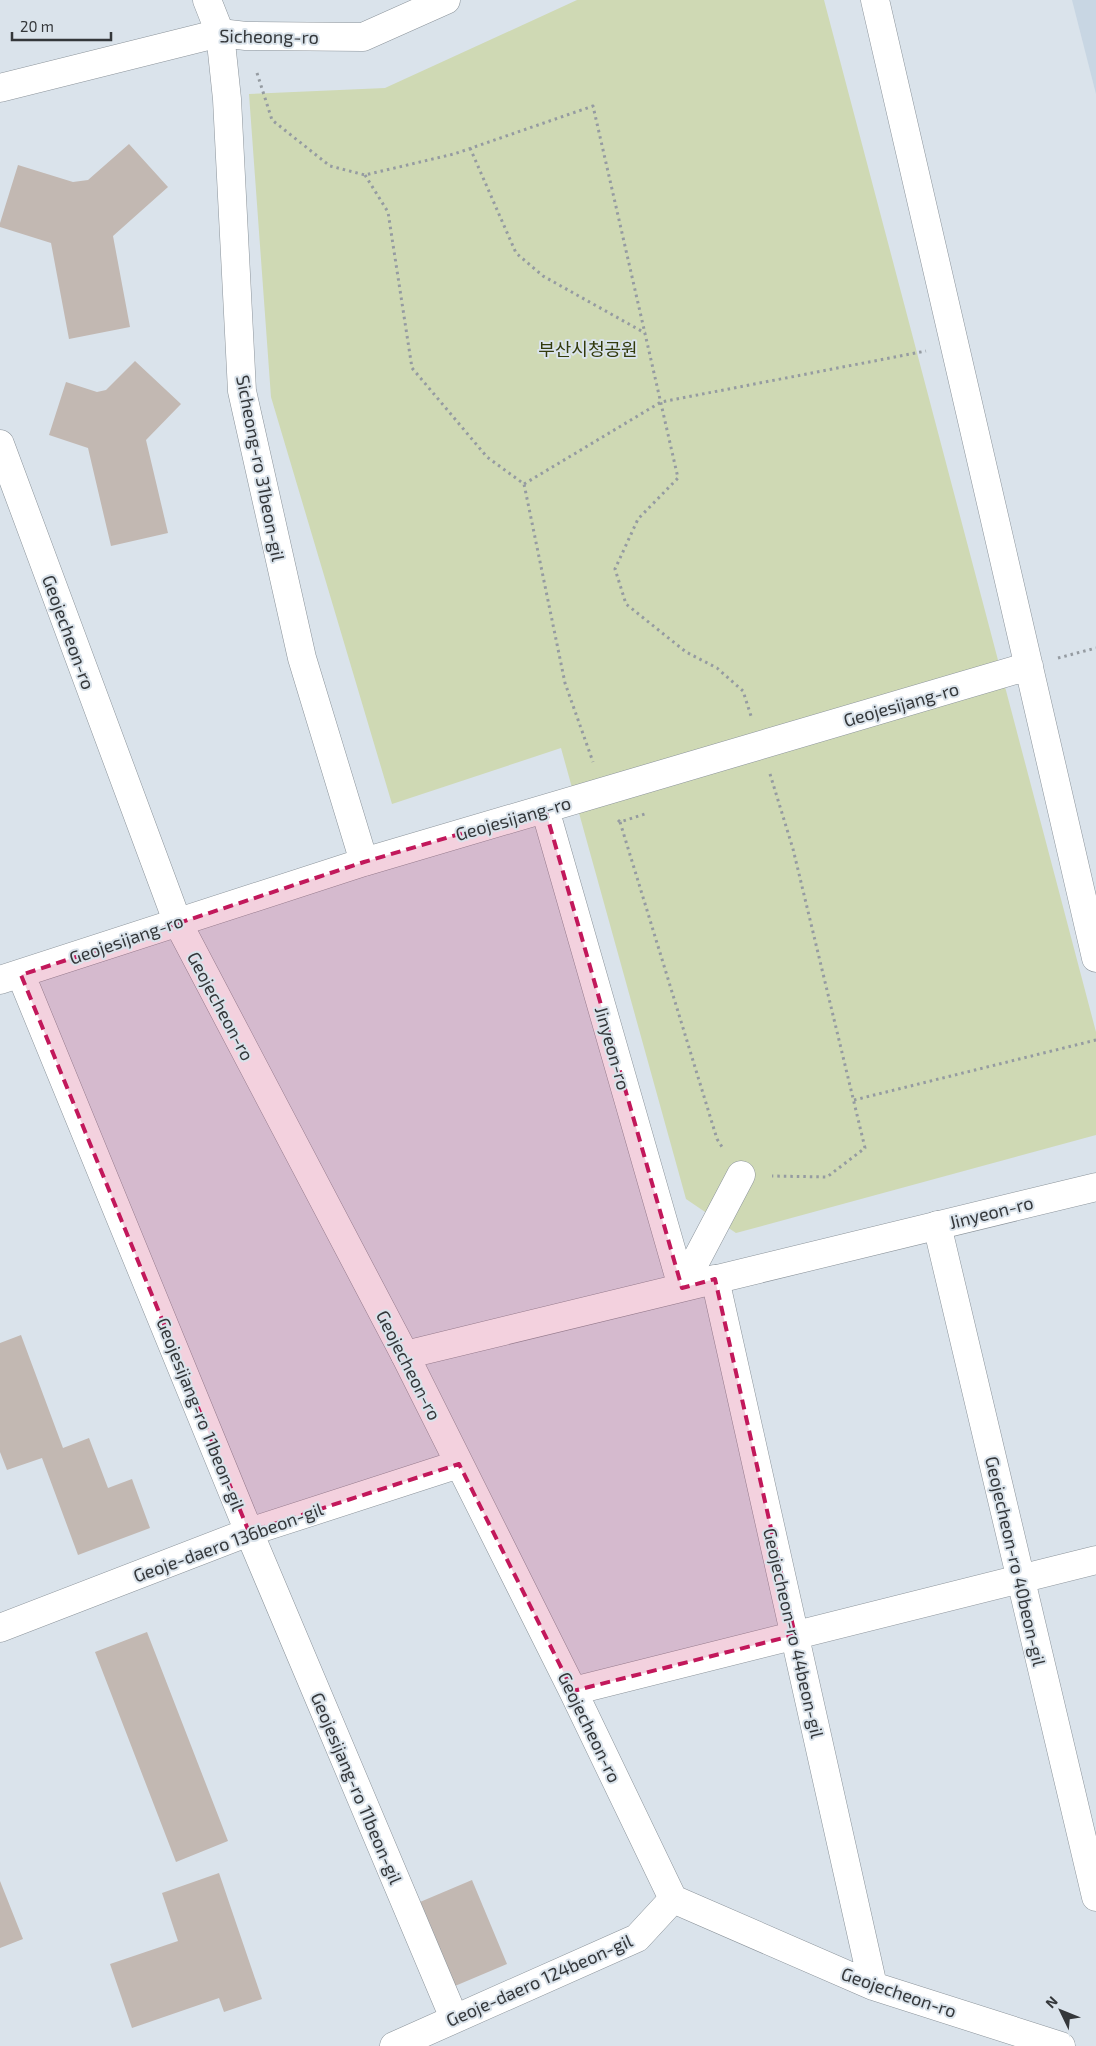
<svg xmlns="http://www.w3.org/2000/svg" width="1096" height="2046" font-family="'Exo 2','Noto Sans KR',sans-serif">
<rect width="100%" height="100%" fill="#dae3eb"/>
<path fill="#c8d6e3" d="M1072,0H1096V94Z"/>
<path fill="#cfd9b4" d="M577,0H824L1096,1032V1135L736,1233L686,1199L561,748L392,804L271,397L249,94L385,88Z"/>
<path fill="#c2b8b2" d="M129,144L168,187L113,236L130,327L69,339L51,243L0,227V223L18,165L73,182L88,180Z
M135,361L181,404L146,440L168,533L111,546L88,448L49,435L66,382L97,392L106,390Z
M21,1335L63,1448L89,1438L108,1488L132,1479L150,1528L78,1555L42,1458L7,1470L0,1452V1343Z
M147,1632L228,1841L176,1862L95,1652Z
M219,1873L262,1999L224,2012L219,1998L132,2028L110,1964L178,1941L162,1893Z
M472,1880L507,1964L455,1986L420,1902Z
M0,1881L23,1939L0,1948Z"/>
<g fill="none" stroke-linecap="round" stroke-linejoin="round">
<defs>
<path id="minor" d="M207,0L220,33L227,99L242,391L302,658L364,862
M875,0L1096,958
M545,809L682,1287
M21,975L249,1532L454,2018
M0,980L364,862L1029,666
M937,1225L1096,1897
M715,1279L873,1986
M682,1287L741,1175
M405,1355L573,1691L673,1899L873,1986L1061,2046
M0,1628L249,1532L459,1464
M573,1691L1096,1560
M394,2046L637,1938L673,1899"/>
<path id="major" d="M0,88L220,33L246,36L363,37L446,0
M0,444L177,921L405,1355L1096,1187"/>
</defs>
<use href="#minor" stroke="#8b939a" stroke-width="29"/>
<use href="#major" stroke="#8b939a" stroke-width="29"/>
<path stroke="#959ba1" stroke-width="3" stroke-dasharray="2.5 4" stroke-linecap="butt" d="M257,73L272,120L330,166L365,175L454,154L593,106L678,478L638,519L615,569L626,604L686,652L717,668L743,691L751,716
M470,148L516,253L543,276L645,333
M365,175L388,212L412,368L487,457L524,484L565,683L593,762
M524,484L661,402L926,351
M1058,658L1096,648
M770,774L793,849L865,1148L827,1177L772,1176
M618,820L620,822L645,814
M620,822L717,1139L724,1150
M854,1100L1096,1040"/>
<use href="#minor" stroke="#fff" stroke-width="28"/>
<use href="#major" stroke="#fff" stroke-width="28"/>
</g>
<path fill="#c2185b" fill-opacity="0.2" stroke="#c2185b" stroke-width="4" stroke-dasharray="10 6" stroke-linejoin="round" d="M545,809L682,1288L715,1279L795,1635L573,1691L459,1464L249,1532L21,975L364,862Z"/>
<g text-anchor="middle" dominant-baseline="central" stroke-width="4" stroke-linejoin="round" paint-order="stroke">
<g font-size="18" fill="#34373a" stroke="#dae3eb">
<text transform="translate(269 36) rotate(1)">Sicheong-ro</text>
<text transform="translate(261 468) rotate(79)">Sicheong-ro 31beon-gil</text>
<text transform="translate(69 632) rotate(70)">Geojecheon-ro</text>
<text transform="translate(901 704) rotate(-16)">Geojesijang-ro</text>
<text transform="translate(513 818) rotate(-16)">Geojesijang-ro</text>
<text transform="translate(126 939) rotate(-19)">Geojesijang-ro</text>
<text transform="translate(221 1006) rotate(62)">Geojecheon-ro</text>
<text transform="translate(613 1048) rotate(74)">Jinyeon-ro</text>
<text transform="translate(991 1212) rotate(-14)">Jinyeon-ro</text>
<text transform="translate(409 1365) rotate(63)">Geojecheon-ro</text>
<text transform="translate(201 1414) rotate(68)">Geojesijang-ro 11beon-gil</text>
<text transform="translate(228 1542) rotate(-20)">Geoje-daero 136beon-gil</text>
<text transform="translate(1016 1561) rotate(77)">Geojecheon-ro 40beon-gil</text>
<text transform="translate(794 1633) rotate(77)">Geojecheon-ro 44beon-gil</text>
<text transform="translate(590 1727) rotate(64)">Geojecheon-ro</text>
<text transform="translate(357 1788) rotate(67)">Geojesijang-ro 11beon-gil</text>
<text transform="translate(539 1980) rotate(-24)">Geoje-daero 124beon-gil</text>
<text transform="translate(899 1992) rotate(19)">Geojecheon-ro</text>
</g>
<g font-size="18" fill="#323a0c" stroke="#dae3eb">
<text x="588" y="349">부산시청공원</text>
</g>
</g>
<g transform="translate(1061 2011) rotate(313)" stroke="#dae3eb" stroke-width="4" paint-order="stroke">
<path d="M0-4L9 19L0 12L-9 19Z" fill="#34373a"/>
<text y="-8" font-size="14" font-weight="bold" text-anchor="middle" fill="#34373a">N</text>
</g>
<path d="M12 32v8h99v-8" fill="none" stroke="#34373a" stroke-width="2.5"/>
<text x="20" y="32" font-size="15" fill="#34373a" stroke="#dae3eb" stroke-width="4" paint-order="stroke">20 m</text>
</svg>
